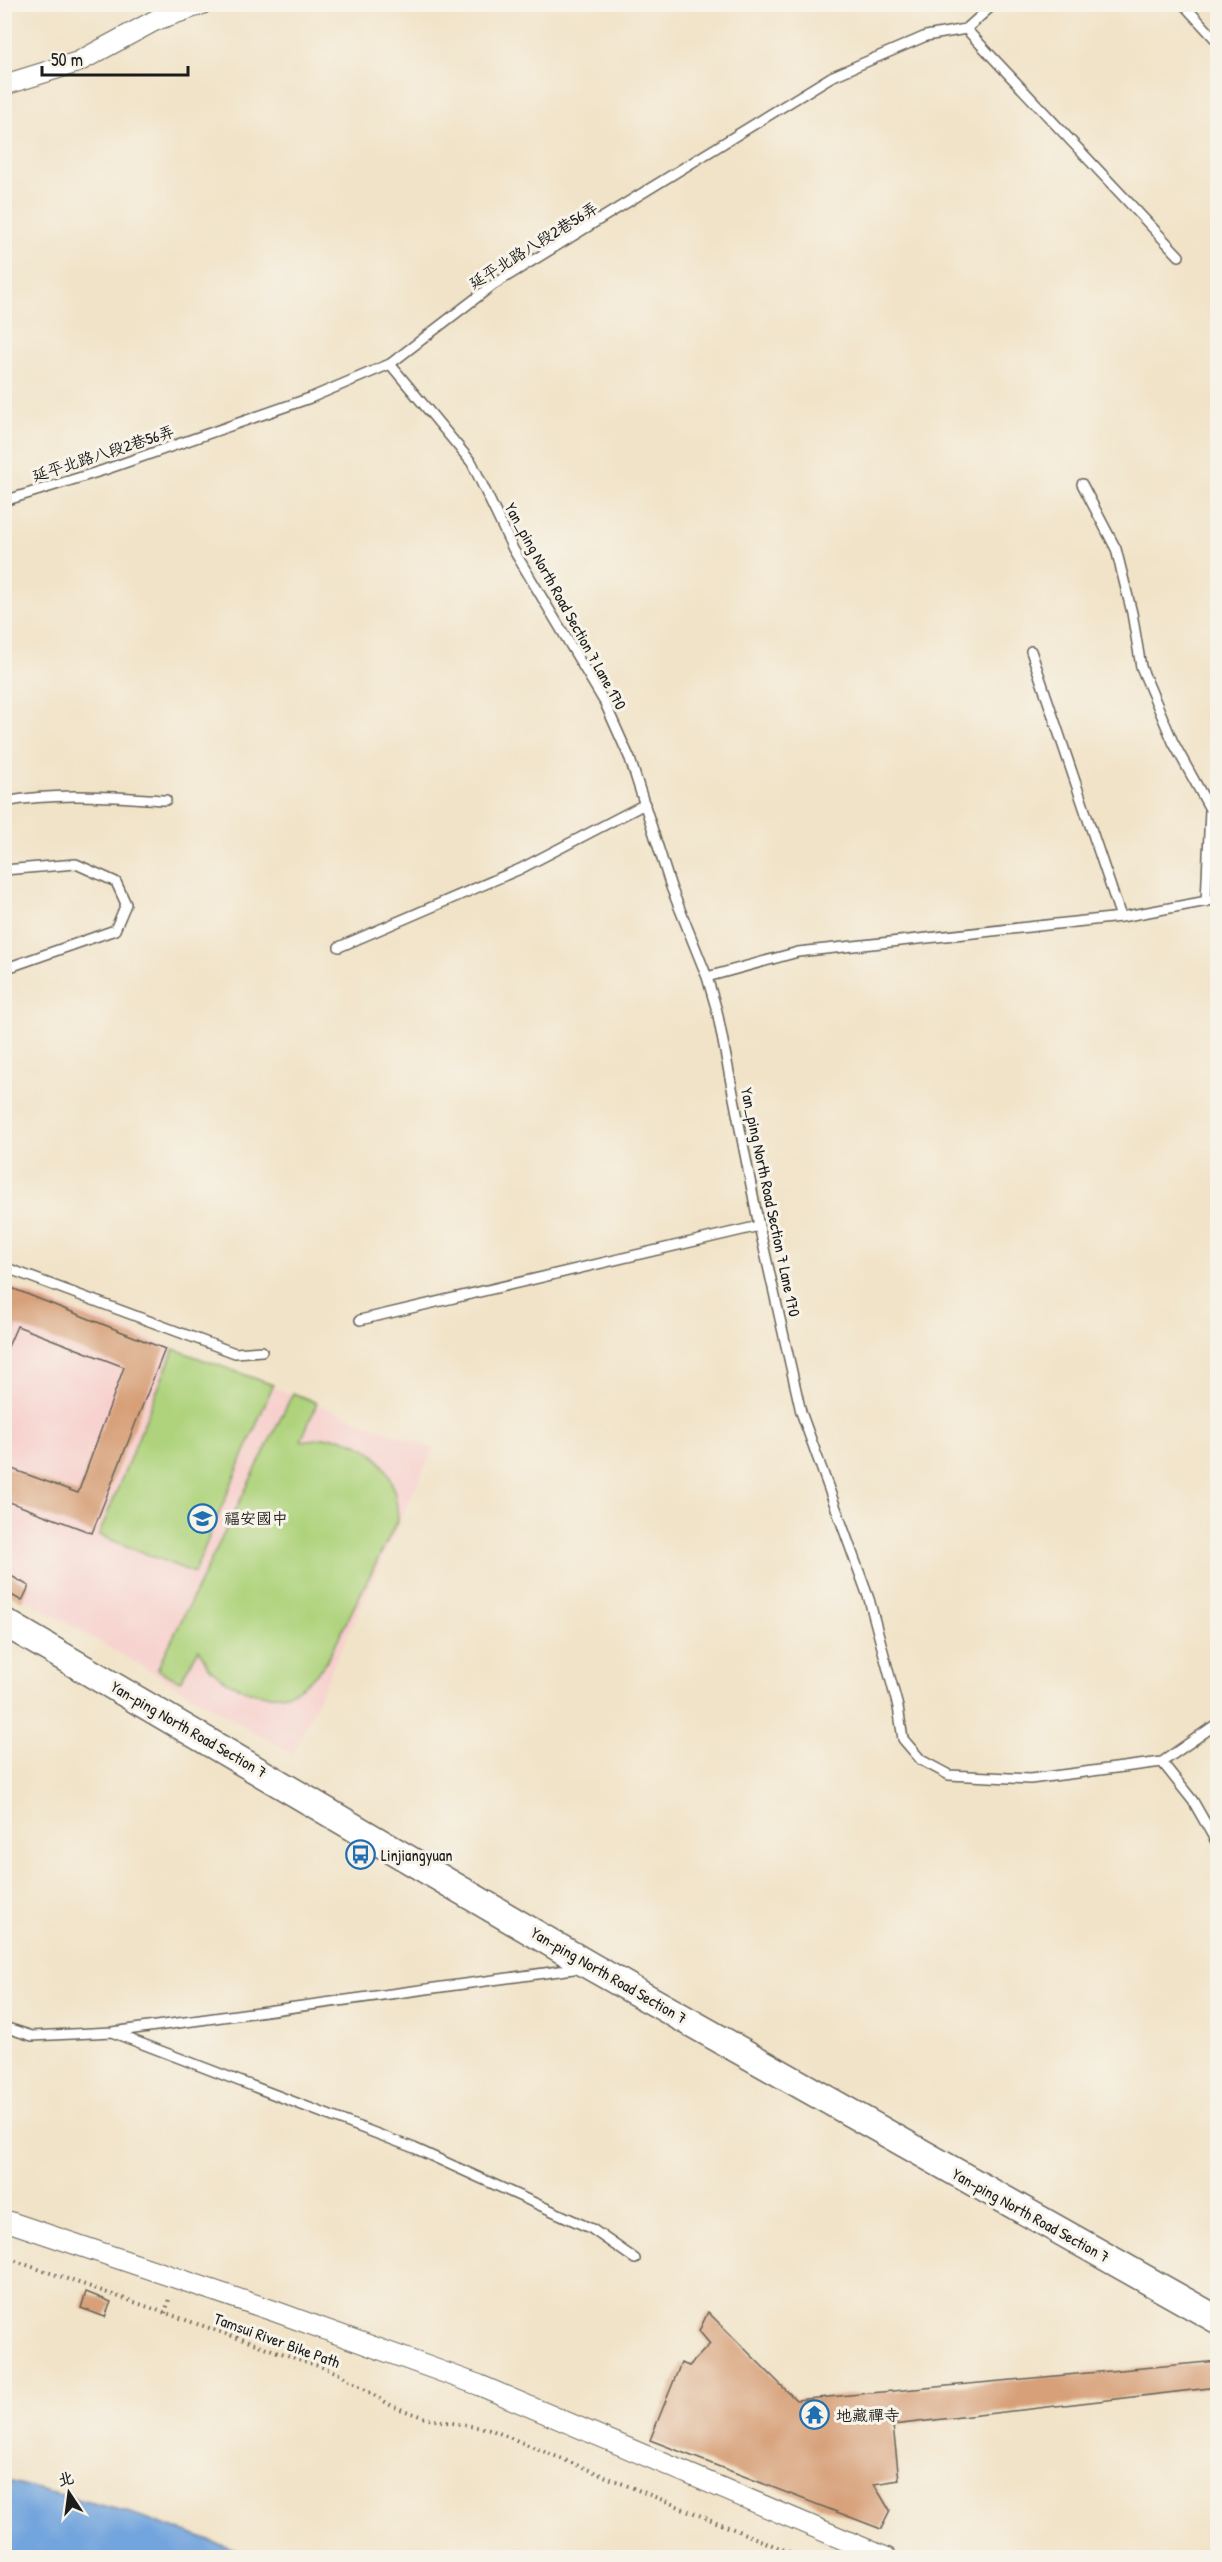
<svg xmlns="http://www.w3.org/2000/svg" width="1222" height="2562" font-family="'Patrick Hand','LXGW WenKai TC',sans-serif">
<rect width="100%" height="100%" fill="#f7f3e8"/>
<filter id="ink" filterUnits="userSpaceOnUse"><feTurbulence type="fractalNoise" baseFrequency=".0167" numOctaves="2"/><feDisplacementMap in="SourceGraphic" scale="12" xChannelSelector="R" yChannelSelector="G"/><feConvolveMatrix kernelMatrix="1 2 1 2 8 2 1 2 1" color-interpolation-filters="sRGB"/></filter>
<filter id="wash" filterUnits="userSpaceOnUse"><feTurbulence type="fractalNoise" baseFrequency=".008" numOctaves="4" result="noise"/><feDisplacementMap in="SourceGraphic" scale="24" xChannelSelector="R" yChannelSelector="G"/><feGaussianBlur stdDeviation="1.35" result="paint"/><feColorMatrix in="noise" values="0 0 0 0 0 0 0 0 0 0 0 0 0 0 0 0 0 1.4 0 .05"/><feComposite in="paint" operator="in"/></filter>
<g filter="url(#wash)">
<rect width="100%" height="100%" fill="#f1e3c8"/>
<path fill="#f7d0cd" d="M4,1283L433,1449L293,1754L5,1587Z"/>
<path fill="#aed37c" stroke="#65784c" stroke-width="1.5" d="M174,1349L273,1385L194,1573L99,1535Z
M293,1393L317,1403L301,1441C313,1440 327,1436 339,1438C383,1448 396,1478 398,1519L326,1663C316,1674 302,1691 286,1694C260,1699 229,1687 211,1669C206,1664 203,1656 199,1649L180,1681L157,1670Z"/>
<path fill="#72a4dd" stroke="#47607c" stroke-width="1.5" d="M4,2480L131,2513L256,2557H5Z"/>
<g id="blocks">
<path fill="#d7a079" d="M4,1285L165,1349L92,1533L4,1500V1466L78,1493L124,1367L17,1326L4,1356Z
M4,1572L29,1586L22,1601L4,1591Z
M86,2292L111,2302L105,2317L81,2308Z
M708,2312L796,2400L1218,2361V2387L893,2425L899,2480L874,2484L890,2511L881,2529L650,2440L681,2363L689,2366L710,2344L699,2331Z"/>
</g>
</g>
<g filter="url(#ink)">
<use href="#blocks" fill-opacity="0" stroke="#676258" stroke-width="1.5"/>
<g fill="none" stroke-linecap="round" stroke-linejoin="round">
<defs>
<path id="lane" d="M1183,4L1218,42
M966,29L1179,256
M390,364L472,463L513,549L605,703L630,759L671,887L707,977L717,1011L759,1226L801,1412L869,1599L898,1707L903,1739L921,1760L949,1775L1030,1779L1162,1762L1193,1801L1218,1845
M1082,484L1116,549L1132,613L1141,667L1173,742L1210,809L1206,902
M4,501L104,470L310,398L390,364L493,285L831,77L926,36L966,29L994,4
M1031,651L1121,917
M4,802C58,792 112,797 166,800
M4,870L76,864L116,882L126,904L115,930L4,969
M339,947L520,869L645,804
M707,977L798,952L1121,917L1218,899
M4,1267L235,1353L262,1351
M360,1320L759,1226
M1162,1762L1218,1723
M4,2027L32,2036L112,2032L581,1968
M114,2033L414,2148L592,2229L635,2259"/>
<path id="street" d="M4,85L78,62L156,20L202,4
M4,2220L274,2311L479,2385L887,2558"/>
<path id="secondary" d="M4,1622L592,1967L1218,2320"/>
</defs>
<use href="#lane" stroke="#676258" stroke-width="12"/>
<use href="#street" stroke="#676258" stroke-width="22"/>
<use href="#secondary" stroke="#676258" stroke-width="30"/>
<path stroke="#676258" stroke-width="4" stroke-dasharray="1.5 4.5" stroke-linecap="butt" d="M4,2257L336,2372L392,2406L428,2419L489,2429L804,2558
M165,2313L170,2296"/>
<use href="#lane" stroke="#fff" stroke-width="9"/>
<use href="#street" stroke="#fff" stroke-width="20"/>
<use href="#secondary" stroke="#fff" stroke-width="27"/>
</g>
</g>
<defs>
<symbol id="school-ring" viewBox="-11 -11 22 22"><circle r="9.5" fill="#f7f3e8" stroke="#1f6fb2" stroke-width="1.5"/><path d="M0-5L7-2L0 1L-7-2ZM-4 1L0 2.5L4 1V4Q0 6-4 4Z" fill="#1f6fb2"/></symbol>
<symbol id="bus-ring" viewBox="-11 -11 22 22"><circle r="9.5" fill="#f7f3e8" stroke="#1f6fb2" stroke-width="1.5"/><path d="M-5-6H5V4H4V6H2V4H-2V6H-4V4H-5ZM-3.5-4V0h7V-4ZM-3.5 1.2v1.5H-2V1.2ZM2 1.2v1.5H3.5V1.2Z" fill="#1f6fb2"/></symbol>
<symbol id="temple-ring" viewBox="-11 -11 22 22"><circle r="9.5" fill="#f7f3e8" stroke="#1f6fb2" stroke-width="1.5"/><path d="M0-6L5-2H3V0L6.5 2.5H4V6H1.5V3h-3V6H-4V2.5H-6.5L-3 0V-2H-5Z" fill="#1f6fb2"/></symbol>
</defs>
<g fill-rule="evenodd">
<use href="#school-ring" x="186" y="1502" width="33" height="33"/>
<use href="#bus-ring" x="344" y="1838" width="33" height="33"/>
<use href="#temple-ring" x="798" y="2398" width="33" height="33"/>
</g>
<g text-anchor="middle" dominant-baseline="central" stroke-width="6" stroke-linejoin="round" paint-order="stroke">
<g font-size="16" fill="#1c1c1c" stroke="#f7f3e8">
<text transform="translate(533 245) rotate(-32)">延平北路八段2巷56弄</text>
<text transform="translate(103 453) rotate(-18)">延平北路八段2巷56弄</text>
<text transform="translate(566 606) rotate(61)">Yan_ping North Road Section 7 Lane 170</text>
<text transform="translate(771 1202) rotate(78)">Yan_ping North Road Section 7 Lane 170</text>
<text transform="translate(189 1729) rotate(30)">Yan-ping North Road Section 7</text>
<text transform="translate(609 1975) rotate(30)">Yan-ping North Road Section 7</text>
<text transform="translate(1031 2215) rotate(29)">Yan-ping North Road Section 7</text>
<text transform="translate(277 2340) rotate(20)">Tamsui River Bike Path</text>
</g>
<g font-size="16" fill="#1c1c1c" stroke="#f7f3e8" text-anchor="start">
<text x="224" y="1518">福安國中</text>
<text x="381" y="1855">Linjiangyuan</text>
<text x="836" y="2415">地藏禪寺</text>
</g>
</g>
<rect width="1222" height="2562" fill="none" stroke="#f7f3e8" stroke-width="24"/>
<g transform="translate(69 2493) rotate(347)" stroke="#f7f3e8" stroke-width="4.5" paint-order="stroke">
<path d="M0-4.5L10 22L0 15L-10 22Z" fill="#1c1c1c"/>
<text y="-9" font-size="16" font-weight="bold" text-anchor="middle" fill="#1c1c1c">北</text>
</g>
<path d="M42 66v9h146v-9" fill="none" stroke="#1c1c1c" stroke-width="3"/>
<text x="51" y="66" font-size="18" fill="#1c1c1c" stroke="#f7f3e8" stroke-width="4.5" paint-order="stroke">50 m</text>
</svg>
